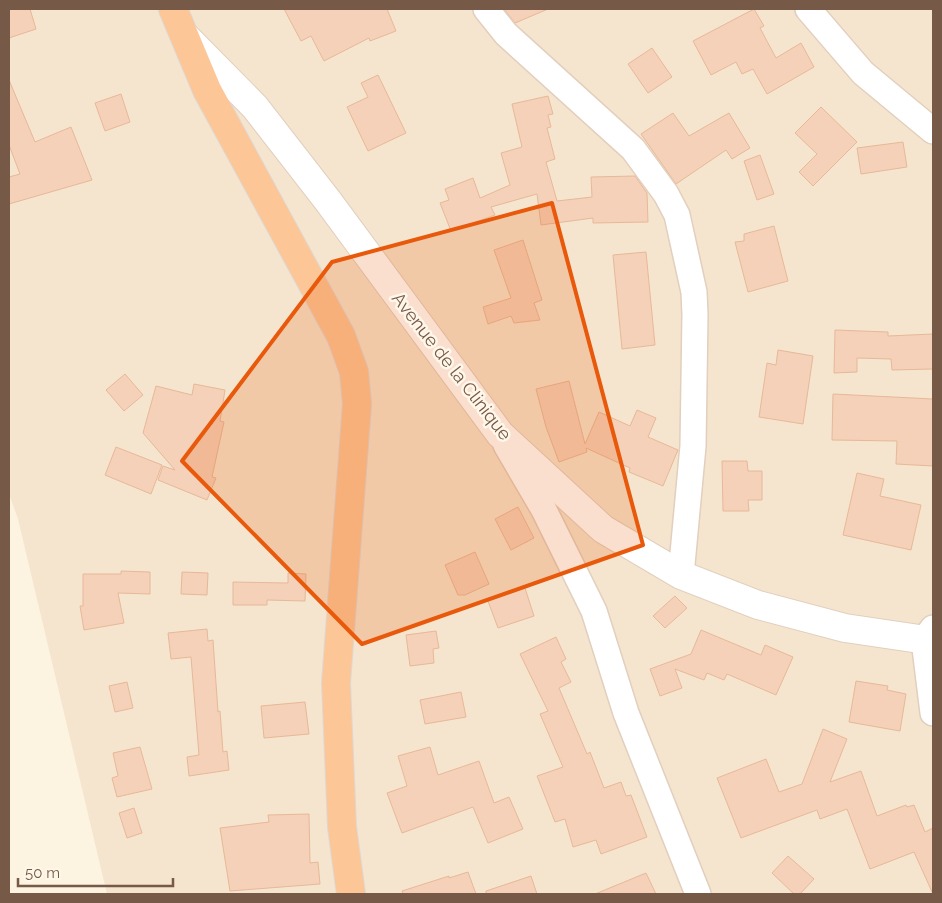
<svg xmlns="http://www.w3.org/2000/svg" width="942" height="903" font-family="Raleway,sans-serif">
<rect width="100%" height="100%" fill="#fdf3e1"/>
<path fill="#f5e5cf" d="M9,9H933V894H107L18,519L9,494Z"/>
<path fill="#f4d1b8" stroke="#e8b897" d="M9,9H30L36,29L9,38Z
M284,9H387L396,31L370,41L369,38L324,61L311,36L301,41Z
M504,9H548L515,23Z
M754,9L764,26L760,28L776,58L801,43L814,67L767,94L753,69L742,74L736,62L711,75L693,41Z
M652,48L672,77L648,93L628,64Z
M378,75L406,133L368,151L347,107L368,97L361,83Z
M9,80L35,142L71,127L92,180L9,204V177L20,174L9,145Z
M121,94L130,122L105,131L95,103Z
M548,96L553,114L548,115L551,127L547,128L555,159L546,162L557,201L592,197L591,177L635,176L647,193L648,222L593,223V218L541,225L537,194L491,207L495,215L451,231L440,203L449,200L445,189L473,178L480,198L510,185L501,153L522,147L512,104Z
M821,107L857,142L813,186L799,172L817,154L795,133Z
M673,113L689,136L729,113L750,148L732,159L726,150L676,184L641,134Z
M903,142L907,167L861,174L857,148Z
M760,155L774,194L757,200L744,161Z
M774,226L788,281L748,292L735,242L744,241V234Z
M523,240L542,300L534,303L540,320L514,323L511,316L488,324L483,307L511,298L494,250Z
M646,252L655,345L622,349L613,255Z
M835,330L888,332V336L933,334V369L892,370L891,359L857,358V372L834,373Z
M778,350L813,356L803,424L759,417L767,363L776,365Z
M125,374L143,395L124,411L106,390Z
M569,381L585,444L599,412L630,426L637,410L656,418L648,437L678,450L663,486L629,472L630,468L586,448L587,452L559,462L546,427L536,389Z
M194,384L225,390L220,421L224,422L212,477L216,478L207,500L158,480L163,466L175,470L143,433L156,386L192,395Z
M833,394L933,399V466L896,464L897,441L832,440Z
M116,447L162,465L151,494L105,475Z
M722,461H747L748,471H762V500H748L749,511H723Z
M857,473L884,479L880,496L921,505L911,550L843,535Z
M518,507L534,538L511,550L495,519Z
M475,552L489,584L465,595H458L445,565Z
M121,571L150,572V594L118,593L124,623L84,630L80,606H83V574H121Z
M182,572L208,573L207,595L181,594Z
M288,573L306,574L305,601L267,600V605H233V582L288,583Z
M525,588L534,616L498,628L488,601Z
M675,596L687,608L665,628L653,616Z
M207,629L208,641L213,640L218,712L220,711L223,752L227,751L229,770L189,776L187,757L199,755L191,657L171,659L168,633Z
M701,630L761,655L765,645L793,657L776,695L727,674L724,680L707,673L704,680L675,669L682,688L660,696L650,669L691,654Z
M436,631L439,648L433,649L434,663L410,666L406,635Z
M556,637L566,659L561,662L571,682L559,688L587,754L590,752L604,788L621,782L626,796L631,795L647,837L601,854L596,840L573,847L565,819L555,822L537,776L563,767L540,714L548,711L520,654Z
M856,681L888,686L887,690L906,694L900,731L849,722Z
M127,682L133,708L115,712L109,686Z
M461,692L466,717L425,724L420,700Z
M305,702L309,734L264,738L261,706Z
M823,729L847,739L830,782L861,771L877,816L906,805L907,807L914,805L925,832L933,828V894L914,852L870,869L847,809L820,819L817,810L741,838L717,778L766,759L779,792L802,784Z
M140,747L152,789L117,797L112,778L118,776L113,753Z
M430,747L438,775L479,761L494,803L509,797L523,829L488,843L473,807L402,833L387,793L407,786L398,756Z
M134,808L142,833L127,838L119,813Z
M309,814L310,863L318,862L320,884L230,891L220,828L269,822L268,815Z
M788,856L814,879L800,894H794L772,873Z
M468,872L476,894H403L402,891L449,876V878Z
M646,873L656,894H595Z
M531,876L537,894H486V891Z"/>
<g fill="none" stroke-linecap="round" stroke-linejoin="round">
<defs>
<path id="minor" d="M486,9L506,34L633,149L666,194L677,215L694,292L695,315L693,446L681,575
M808,9L863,73L933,131
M506,445L544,510L594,611L626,713L698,894
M933,628L924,640L933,713"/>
<path id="tertiary" d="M185,36L255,107L328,201L500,434L603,529L681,575L758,605L845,628L933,641"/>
<path id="trunk" d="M173,9L207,90L341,336L354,372L357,404L336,683L342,827L351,894"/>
</defs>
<use href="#minor" stroke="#e2cfbd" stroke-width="28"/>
<use href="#tertiary" stroke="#e2cfbd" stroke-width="30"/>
<use href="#trunk" stroke="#ded7d3" stroke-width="30"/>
<use href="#minor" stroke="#fff" stroke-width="25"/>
<use href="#tertiary" stroke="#fff" stroke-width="28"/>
<use href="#trunk" stroke="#fdc696" stroke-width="28"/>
</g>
<path fill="#e8590c" fill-opacity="0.2" stroke="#e8590c" stroke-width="4" stroke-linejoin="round" d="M552,203L643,545L362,644L182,461L332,262Z"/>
<g text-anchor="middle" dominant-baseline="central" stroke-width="5" stroke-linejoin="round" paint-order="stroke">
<g font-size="18" fill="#765947" stroke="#fff7e9">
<text transform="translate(452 366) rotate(52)">Avenue de la Clinique</text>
</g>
</g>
<rect width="942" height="903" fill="none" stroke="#765947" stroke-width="20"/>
<path d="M18 878v8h155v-8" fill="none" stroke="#765947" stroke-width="2.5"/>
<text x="25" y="878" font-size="15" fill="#765947" stroke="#fff7e9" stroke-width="4" paint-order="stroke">50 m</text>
</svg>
